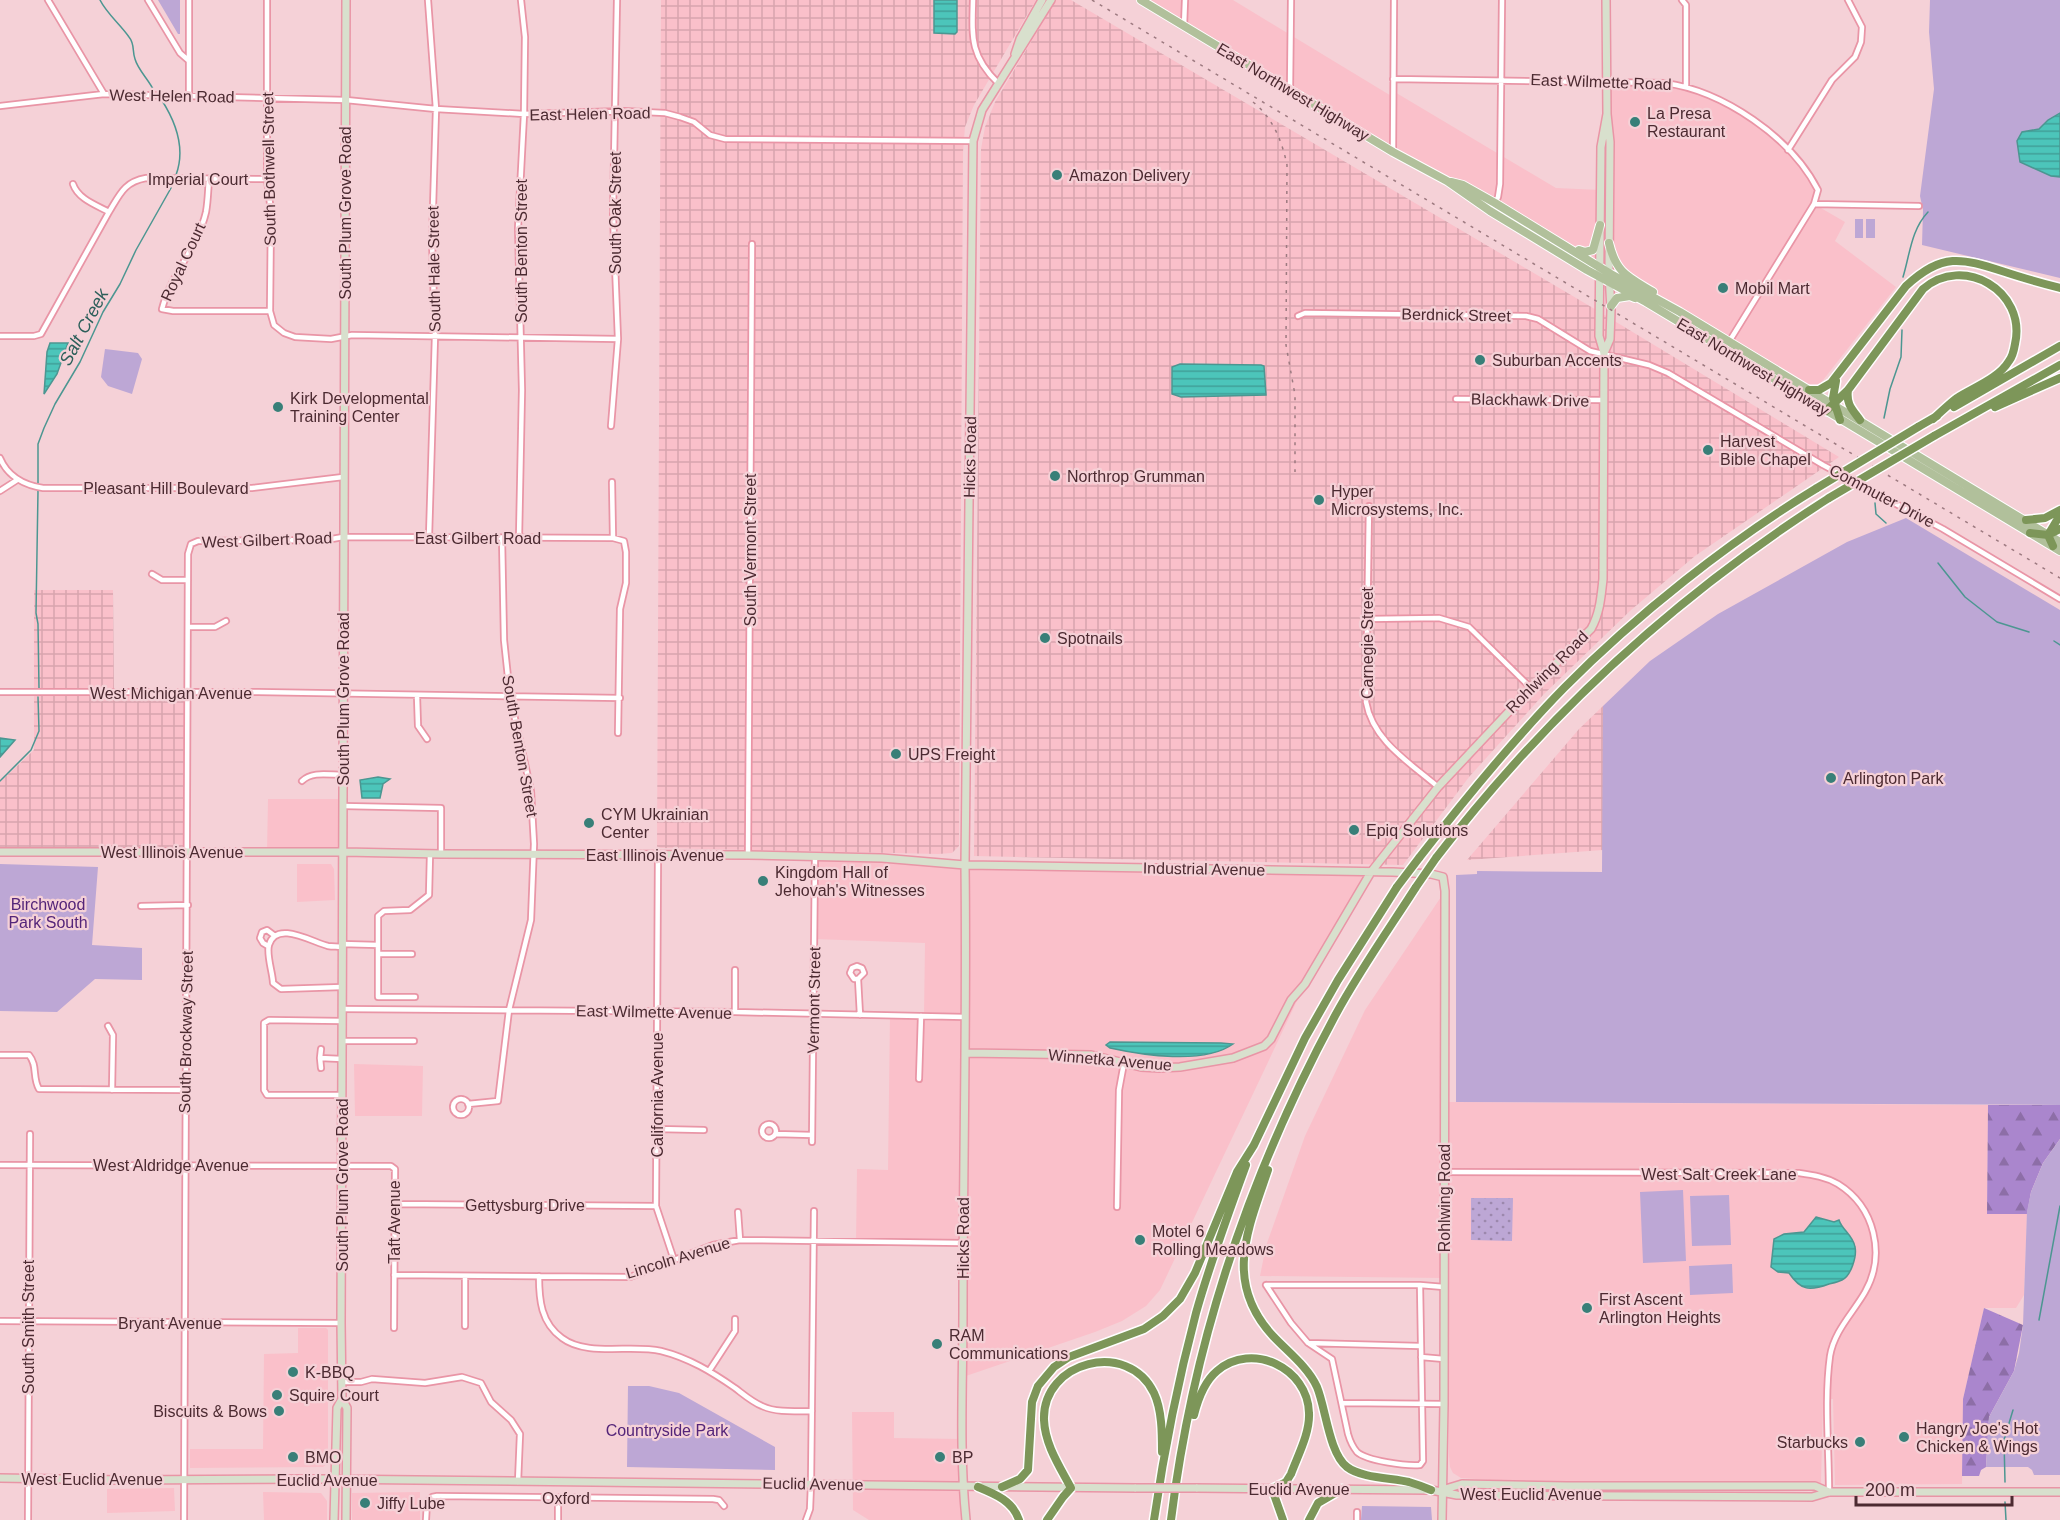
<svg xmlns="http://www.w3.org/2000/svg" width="2060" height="1520" font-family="Arial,sans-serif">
<defs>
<pattern id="industrial-grid" width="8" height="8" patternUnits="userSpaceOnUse" patternTransform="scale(1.5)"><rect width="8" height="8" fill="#fac0ca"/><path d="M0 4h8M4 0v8" fill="none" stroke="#d8a5ae"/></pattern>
<pattern id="grass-dots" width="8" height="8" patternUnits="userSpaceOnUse" patternTransform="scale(1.5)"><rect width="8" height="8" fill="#bda7d5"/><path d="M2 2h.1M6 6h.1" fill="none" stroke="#9c88ad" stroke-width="1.8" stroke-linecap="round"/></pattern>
<pattern id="forest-firs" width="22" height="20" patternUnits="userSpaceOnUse" patternTransform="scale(1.5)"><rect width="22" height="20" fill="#aa86cd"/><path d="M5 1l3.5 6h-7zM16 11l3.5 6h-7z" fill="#8d6ea7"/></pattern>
<pattern id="water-rules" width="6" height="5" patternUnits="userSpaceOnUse" patternTransform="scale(1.5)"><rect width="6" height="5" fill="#4cc5ba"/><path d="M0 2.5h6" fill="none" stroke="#41a098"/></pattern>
</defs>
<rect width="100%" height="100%" fill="#f5d1d7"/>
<path fill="#fac0ca" d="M1141,0H1233L1393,97V91L1556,188L1601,190L1600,268L1496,204L1447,181Z
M1606,81L1686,86L1749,117L1788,150L1818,190L1814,204L1845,222L1835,241L1896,287L1820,384L1809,390L1626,276L1613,258Z
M268,799H343L344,852H267Z
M815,857L965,865L1371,872L1305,984L1160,1290L1146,1306L1122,1321L1095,1332L963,1377V1244L856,1242L857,1169L888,1170L890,1015H924L925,943L814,939Z
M297,864H331L334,869L335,900L297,902Z
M1445,891L1444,1278L1260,1276L1266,1246L1305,1136L1365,1010Z
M354,1064L423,1066L422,1116H355Z
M1449,1102L1988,1105L1987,1213L2027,1214L2024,1295L2016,1308H1984L1963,1399L1962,1484L1835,1485L1833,1399H1823L1821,1483L1548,1484L1461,1478L1453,1473L1450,1467L1449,1456Z
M298,1328H326L328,1330V1463L323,1467L190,1468V1449H263L264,1354L298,1353Z
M852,1412H894V1438L962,1439L967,1520H869L853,1510Z
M174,1488L175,1511L107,1513V1489Z
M263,1492L321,1493L327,1501V1520H264Z
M420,1492V1520H352V1493Z"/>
<path fill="url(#industrial-grid)" d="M661,0H1036L974,105L965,127L963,152L959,846L952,853L938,854L657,848Z
M1056,0H1071L1593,308L1839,457L1695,556L1631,610L1544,694L1469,777L1403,865L974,856L981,149L985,127L995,102Z
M34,590H113L114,692H188V852H0V782L34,750Z
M1603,706V850L1467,860L1579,729Z"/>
<path fill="url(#grass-dots)" d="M1471,1198H1513L1512,1241L1471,1240Z"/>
<path fill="url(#forest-firs)" d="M1988,1105H2060V1139L2043,1163L2031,1192L2027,1214H1987Z
M1984,1308L2023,1325L2014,1371L1989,1417L1986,1467L1981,1470L1979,1476H1962L1963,1399Z"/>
<path fill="#bda7d5" d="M158,0H180V34H178Z
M1930,0H2060V278L1922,245L1923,210L1920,196L1934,89L1929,32Z
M1855,219H1863V238H1855Z
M1866,219H1875V238H1866Z
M105,349L138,353L142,359L132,394L108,386L101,377Z
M1906,518L2060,610V1105L1456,1102V875L1477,874V871L1602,872L1603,706L1650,661L1718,614L1847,542Z
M0,864L98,867L92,945L142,948V980L95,979L57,1012L0,1011Z
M2060,1139V1475H2034L2032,1470L2028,1467H1986L1989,1417L2014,1371L2019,1353L2023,1325L2027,1211L2031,1192L2043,1163Z
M1683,1190L1686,1261L1643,1263L1640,1192Z
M1729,1195L1731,1245L1692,1246L1690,1196Z
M1732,1264L1733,1293L1690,1295L1689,1266Z
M628,1386H649L679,1393L775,1447V1470L627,1467Z
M1362,1506L1431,1507L1432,1520H1361Z"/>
<path fill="url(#water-rules)" stroke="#4c9691" stroke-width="1.5" d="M934,0H957V32L955,34L934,33Z
M2060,113V177L2051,176L2020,162L2017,141L2022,132L2039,129L2048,120Z
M50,343H68L57,374L44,394L47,352Z
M1180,364L1261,365L1264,366L1266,395L1181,397L1172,394V367Z
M0,738L15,740L0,757Z
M378,777L390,779L383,784L380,798H362L360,780Z
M1110,1042L1221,1043L1233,1044C1204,1065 1142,1055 1110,1048L1106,1045Z
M1816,1217L1834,1222L1839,1220C1842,1230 1853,1235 1855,1247C1857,1256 1851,1276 1842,1280C1838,1282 1833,1283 1829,1284C1810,1291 1801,1291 1789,1273L1778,1272L1771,1267L1774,1239L1784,1234L1804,1232Z"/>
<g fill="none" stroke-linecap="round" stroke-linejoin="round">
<path stroke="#4c9691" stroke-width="1.5" d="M100,0C107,14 120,24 129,37C135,44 132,51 135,59C138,70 149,80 154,91
M161,99C176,122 186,148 176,175
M1903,277C1910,254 1911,230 1928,212
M1884,418L1890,389L1901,357L1902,330
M38,483V444L44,428L55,404L80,362L103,312L120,284L136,250L171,188
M38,491L36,613L38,624L39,688
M1875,503L1876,514L1886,523
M1938,563L1965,597L1997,622L2029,632
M2054,641L2060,645
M0,781L31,750L39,731L38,697
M2039,1320L2060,1206
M2005,1482L2004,1440L2013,1410
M2005,1502L2006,1520"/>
<defs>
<path id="street" d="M48,0L104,94
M148,0L180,53L188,60
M267,0V179L271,212L270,311L274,325L284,333L295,337L331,339L352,335L618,339
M428,0L436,109L432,240L435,336L429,537
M973,0C972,37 970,56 998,83
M1682,0L1686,5V86
M1184,26L1185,0
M1393,79L1665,83C1723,91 1791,137 1818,190L1814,204L1724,350
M1290,90L1291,0
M189,95V0
M0,106L104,94L346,100L436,109L524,114L623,111L665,113L680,117L694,122L710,135L725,139L973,141
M1788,150L1832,80L1855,57L1861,42L1862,27L1848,0
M1393,152L1394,0
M209,179C208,190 208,201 206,212C198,247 171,274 162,309L173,311H270
M73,184C78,199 96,205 109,212
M1495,203L1498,197L1500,184L1502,0
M1814,204L1919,206
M1298,316L1305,313L1526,316L1538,319L1590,351L1649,365L1668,373L1823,465L1943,529L2060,599
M0,336H34L41,334L109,212C120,194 124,182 146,178L267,179
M1456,399L1604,400
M611,426L618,339L613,215L617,0
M0,458C8,477 24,485 43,488H252L343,477
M612,482L613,538L624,541L626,552V583L620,609L618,733
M0,491L17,480
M1369,506L1366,702C1373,741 1409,762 1438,787
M519,538L522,390L518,228L524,114L525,37L521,0
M152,574L162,580H188
M1367,619L1439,618L1469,627L1531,688
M188,627H215L226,621
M0,692H258L620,698
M417,696L418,726L427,739
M302,781C312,771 329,775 343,775
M343,806L441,808V854
M658,855L656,1206L674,1260
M748,855L752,244
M141,906L188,905
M342,944L378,945
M268,946L263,943L260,938L262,932L267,930L275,936
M378,954H412
M858,979H854L850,973L852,968L857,966L862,968L864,973L858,979L860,1015
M342,987L281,989L273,983C273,974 266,954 269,945C276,920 312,942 328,946C333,947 338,946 342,947
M415,997H378V916L384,911L410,910L429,895L430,854
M342,1009L735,1012L965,1017
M735,1012V970
M342,1021L269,1020L264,1023V1090L267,1095H342
M108,1026L113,1035L112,1090
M342,1041H414
M321,1049L320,1058L342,1059
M0,1055H29C38,1066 32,1077 39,1089L185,1090
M320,1058L321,1068
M919,1079L921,1016
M453 1107a8 8 0 1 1 16 0a8 8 0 1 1-16 0Z
M468,1104L498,1101L509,1010L531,920L534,844L531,791L510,696L504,640L502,538
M762 1131a7 7 0 1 1 14 0a7 7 0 1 1-14 0Z
M657,1129L704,1130
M776,1134L812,1135
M812,1142L815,857
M0,1165L391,1166L395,1169L394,1328
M1445,1172L1799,1173C1813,1175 1826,1177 1838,1184C1875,1207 1886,1255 1865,1292C1853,1313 1834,1331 1830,1356C1824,1400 1829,1447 1829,1492
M395,1204L656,1206
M1117,1207L1119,1090L1124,1063
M738,1212L740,1240
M394,1275L630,1277L713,1245L740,1240L963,1243
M539,1276C539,1300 541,1323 562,1338C587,1357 631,1344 661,1351C689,1358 712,1372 735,1388C743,1394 752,1402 762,1406C777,1413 796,1411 812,1411
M1266,1285L1291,1323L1308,1343L1420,1346
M1266,1285H1420L1444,1287
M0,1321L341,1323
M465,1326V1276
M1308,1343L1332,1359L1348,1434C1350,1441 1352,1446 1357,1452C1367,1461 1406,1466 1420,1465L1423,1461L1420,1285
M1421,1357L1444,1359
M709,1371L735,1331V1319
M341,1382H361L372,1379L425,1383L462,1377L481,1383L491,1402L511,1420L520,1434L518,1482
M1342,1403L1444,1404
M28,1520L30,1134
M184,1520L188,554L191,544L198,541L326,540L343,537L613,538
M426,1520L427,1502L432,1497L437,1496L713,1499L719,1500L724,1506
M558,1520V1499
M806,1520L810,1509L811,1484L814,1211
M1357,1520V1512"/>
<path id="secondary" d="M346,0L341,1323L342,1399L347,1408L346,1520
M1015,54L1020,39L1042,0
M1604,353L1610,339L1611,310L1609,273L1610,142L1607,114L1606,0
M0,852H344L441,854L748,855L882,858L965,865L1393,872L1431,874L1443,877L1445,891L1444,1404L1442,1520
M965,1053L1091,1055L1141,1067L1160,1068L1180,1067L1233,1058L1264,1046L1271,1039L1291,1000L1305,984L1371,872L1438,787L1531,688L1591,629C1600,613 1601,597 1603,579L1604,353L1599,336L1601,147L1607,114
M0,1478L120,1480L323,1479L1136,1488
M1196,1488L1431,1490L1457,1495L1812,1497L1829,1492H2060
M1442,1490L1462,1484L1567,1486H1815L1829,1492
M334,1520L337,1408L342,1399
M966,1520C959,1451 963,1381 963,1311C963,1162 967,1014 965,865L973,141L982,110L1051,0"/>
<path id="primary" d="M1141,0L1393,152L1447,181L1490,211L1587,270L1646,302L2060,551
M1451,182L1463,185L1495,203L1609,273L1680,312L2060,542
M1609,243C1616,273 1628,277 1653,292
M1579,250L1585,252L1593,250L1600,225
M1611,306L1617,298L1630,296L1635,298"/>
<path id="highway" d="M1836,381L1833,398L1840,420
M1809,390H1819L1831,383L1906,286C1943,252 1961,258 2005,272C2023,278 2041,283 2060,288
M1848,390C1846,404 1852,409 1860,420
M1954,407L2060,346
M1995,407L2060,378
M1826,411L1848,390L1923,289C1963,254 2027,291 2015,344C2014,350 2013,356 2009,361C1998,379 1974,387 1957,398C1949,404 1941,412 1933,419
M1918,427L1937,416
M1934,436L2060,365
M2026,520L2045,518L2060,510
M2030,533L2048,535L2060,529
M2053,546L2048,535L2060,515
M1419,858C1465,799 1512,741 1564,688C1636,615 1730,541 1817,488
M1436,858C1546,715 1677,595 1829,498
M1268,1170C1248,1229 1223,1282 1273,1336C1288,1352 1308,1367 1317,1387C1326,1409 1329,1453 1347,1467C1361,1478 1392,1478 1409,1482C1416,1484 1424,1487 1431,1490
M1194,1415C1198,1399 1205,1381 1217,1371C1252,1341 1308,1368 1309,1413C1310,1433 1298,1455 1291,1474L1286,1482L1272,1489L1283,1520
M978,1487C995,1494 1013,1501 1019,1520
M1002,1487L1020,1479L1028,1470L1032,1402L1038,1386L1054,1367L1069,1357L1144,1329L1163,1316L1180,1299L1195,1273L1237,1172L1254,1145L1305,1038L1338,980L1397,887
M1047,1520L1063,1497L1071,1488C1060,1467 1045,1445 1044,1420C1042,1361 1128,1339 1154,1393C1162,1410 1162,1433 1162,1452
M1154,1520C1164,1451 1178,1381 1196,1313C1210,1263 1228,1214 1246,1165
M1171,1520C1193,1342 1251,1171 1336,1014C1360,970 1389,929 1416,887
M1309,1520L1318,1503L1342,1489"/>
</defs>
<use href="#street" stroke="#e995a6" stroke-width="8"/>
<use href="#secondary" stroke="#e995a6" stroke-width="10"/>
<use href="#primary" stroke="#fff" stroke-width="10"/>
<use href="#highway" stroke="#fff" stroke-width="11"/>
<use href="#street" stroke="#fff" stroke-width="4.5"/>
<use href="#secondary" stroke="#d8e0cd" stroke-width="7"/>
<use href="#primary" stroke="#b1c09b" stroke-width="8"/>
<use href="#highway" stroke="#7d9659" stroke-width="8"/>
<path stroke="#9d7a80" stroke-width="1.5" stroke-dasharray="3 6" stroke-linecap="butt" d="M1092,0L2060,578
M1253,102C1273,118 1282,141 1287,165L1286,345L1295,395V472"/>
<defs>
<path id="secondary-bridge" d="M1136,1488H1196"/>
<path id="highway-bridge" d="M1817,488L1918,427
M1829,498L1934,436
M1397,887L1419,858
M1416,887L1436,858"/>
</defs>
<use href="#secondary-bridge" stroke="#e995a6" stroke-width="10" stroke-linecap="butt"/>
<use href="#highway-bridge" stroke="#fff" stroke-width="11" stroke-linecap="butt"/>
<use href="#secondary-bridge" stroke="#d8e0cd" stroke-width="7"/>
<use href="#highway-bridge" stroke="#7d9659" stroke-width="8"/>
</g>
<g fill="#387f78" stroke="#f5d1d7" stroke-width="2">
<circle cx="1635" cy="122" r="6"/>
<circle cx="1057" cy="175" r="6"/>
<circle cx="1723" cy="288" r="6"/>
<circle cx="1480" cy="360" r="6"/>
<circle cx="278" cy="407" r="6"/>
<circle cx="1708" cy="450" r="6"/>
<circle cx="1055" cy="476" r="6"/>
<circle cx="1319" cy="500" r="6"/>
<circle cx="1045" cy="638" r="6"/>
<circle cx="896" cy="754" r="6"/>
<circle cx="1831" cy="778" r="6"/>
<circle cx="589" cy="823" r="6"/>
<circle cx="1354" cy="830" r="6"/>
<circle cx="763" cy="881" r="6"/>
<circle cx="1140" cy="1240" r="6"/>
<circle cx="1587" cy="1308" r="6"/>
<circle cx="937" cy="1344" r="6"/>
<circle cx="293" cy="1372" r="6"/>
<circle cx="277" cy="1395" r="6"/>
<circle cx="279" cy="1411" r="6"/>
<circle cx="1904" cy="1437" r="6"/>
<circle cx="1860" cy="1442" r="6"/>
<circle cx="293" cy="1457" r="6"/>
<circle cx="940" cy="1457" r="6"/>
<circle cx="365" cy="1503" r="6"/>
</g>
<g text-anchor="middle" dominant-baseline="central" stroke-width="4.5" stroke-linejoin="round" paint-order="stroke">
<g font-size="16" fill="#4c2a31" stroke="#f5d1d7">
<text transform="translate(1601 82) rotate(2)">East Wilmette Road</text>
<text transform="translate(1293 92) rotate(31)">East Northwest Highway</text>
<text transform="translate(172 96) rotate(1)">West Helen Road</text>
<text transform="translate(590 114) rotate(-1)">East Helen Road</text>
<text transform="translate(269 169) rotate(-91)">South Bothwell Street</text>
<text x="198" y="179">Imperial Court</text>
<text transform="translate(345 213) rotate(-90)">South Plum Grove Road</text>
<text transform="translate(615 213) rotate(-90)">South Oak Street</text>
<text transform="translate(521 251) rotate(-90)">South Benton Street</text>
<text transform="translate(183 262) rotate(-65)">Royal Court</text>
<text transform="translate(434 269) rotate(-91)">South Hale Street</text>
<text transform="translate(1456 315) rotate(1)">Berdnick Street</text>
<text transform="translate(1753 367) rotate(31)">East Northwest Highway</text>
<text transform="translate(1530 400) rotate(1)">Blackhawk Drive</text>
<text transform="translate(970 457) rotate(-89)">Hicks Road</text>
<text x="166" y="488">Pleasant Hill Boulevard</text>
<text transform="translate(1882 496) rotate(28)">Commuter Drive</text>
<text x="478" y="538">East Gilbert Road</text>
<text transform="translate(267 540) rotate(-2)">West Gilbert Road</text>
<text transform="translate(750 550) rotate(-90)">South Vermont Street</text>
<text transform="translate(1367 643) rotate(-90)">Carnegie Street</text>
<text transform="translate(1547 672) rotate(-45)">Rohlwing Road</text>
<text x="171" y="693">West Michigan Avenue</text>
<text transform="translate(343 699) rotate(-90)">South Plum Grove Road</text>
<text transform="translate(520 746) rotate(80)">South Benton Street</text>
<text x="172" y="852">West Illinois Avenue</text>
<text x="655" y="855">East Illinois Avenue</text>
<text transform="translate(1204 869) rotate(1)">Industrial Avenue</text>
<text transform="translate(814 1000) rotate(-89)">Vermont Street</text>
<text transform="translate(654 1012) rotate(1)">East Wilmette Avenue</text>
<text transform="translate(186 1032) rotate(-89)">South Brockway Street</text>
<text transform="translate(1110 1060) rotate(5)">Winnetka Avenue</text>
<text transform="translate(657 1095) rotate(-90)">California Avenue</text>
<text x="171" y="1165">West Aldridge Avenue</text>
<text x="1719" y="1174">West Salt Creek Lane</text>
<text transform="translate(342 1185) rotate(-90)">South Plum Grove Road</text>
<text transform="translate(1444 1198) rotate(-90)">Rohlwing Road</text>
<text x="525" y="1205">Gettysburg Drive</text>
<text transform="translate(394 1222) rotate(-90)">Taft Avenue</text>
<text transform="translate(963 1238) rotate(-90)">Hicks Road</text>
<text transform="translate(678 1258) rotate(-17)">Lincoln Avenue</text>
<text x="170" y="1323">Bryant Avenue</text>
<text transform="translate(28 1327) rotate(-90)">South Smith Street</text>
<text x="92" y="1479">West Euclid Avenue</text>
<text x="327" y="1480">Euclid Avenue</text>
<text transform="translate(813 1484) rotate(1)">Euclid Avenue</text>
<text x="1299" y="1489">Euclid Avenue</text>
<text x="1531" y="1494">West Euclid Avenue</text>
<text x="566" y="1498">Oxford</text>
</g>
<g font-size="16" fill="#4c2a31" stroke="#f5d1d7" text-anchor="start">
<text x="1647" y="113">La Presa<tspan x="1647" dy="18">Restaurant</tspan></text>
<text x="1069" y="175">Amazon Delivery</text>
<text x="1735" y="288">Mobil Mart</text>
<text x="1492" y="360">Suburban Accents</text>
<text x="290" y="398">Kirk Developmental<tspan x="290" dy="18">Training Center</tspan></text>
<text x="1720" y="441">Harvest<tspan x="1720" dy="18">Bible Chapel</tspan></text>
<text x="1067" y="476">Northrop Grumman</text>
<text x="1331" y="491">Hyper<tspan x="1331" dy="18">Microsystems, Inc.</tspan></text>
<text x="1057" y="638">Spotnails</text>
<text x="908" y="754">UPS Freight</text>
<text x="1843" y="778">Arlington Park</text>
<text x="601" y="814">CYM Ukrainian<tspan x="601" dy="18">Center</tspan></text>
<text x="1366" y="830">Epiq Solutions</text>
<text x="775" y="872">Kingdom Hall of<tspan x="775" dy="18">Jehovah's Witnesses</tspan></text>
<text x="1152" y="1231">Motel 6<tspan x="1152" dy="18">Rolling Meadows</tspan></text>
<text x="1599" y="1299">First Ascent<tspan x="1599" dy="18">Arlington Heights</tspan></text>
<text x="949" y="1335">RAM<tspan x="949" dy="18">Communications</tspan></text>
<text x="305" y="1372">K-BBQ</text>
<text x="289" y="1395">Squire Court</text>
<text x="267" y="1411" text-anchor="end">Biscuits &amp; Bows</text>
<text x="1916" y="1428">Hangry Joe's Hot<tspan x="1916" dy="18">Chicken &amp; Wings</tspan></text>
<text x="1848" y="1442" text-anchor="end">Starbucks</text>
<text x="305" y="1457">BMO</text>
<text x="952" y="1457">BP</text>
<text x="377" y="1503">Jiffy Lube</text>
</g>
<g font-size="16" fill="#542579" stroke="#f5d1d7">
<text x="48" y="904">Birchwood<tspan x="48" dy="18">Park South</tspan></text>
<text x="667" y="1430">Countryside Park</text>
</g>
<g font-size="18" font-style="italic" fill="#2c5f5a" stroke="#f5d1d7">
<text transform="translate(84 327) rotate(-62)">Salt Creek</text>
</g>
</g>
<path d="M1856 1496v9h156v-9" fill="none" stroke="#4c2a31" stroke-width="3"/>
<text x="1865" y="1496" font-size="18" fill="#4c2a31" stroke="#f5d1d7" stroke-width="4.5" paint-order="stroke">200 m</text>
</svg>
